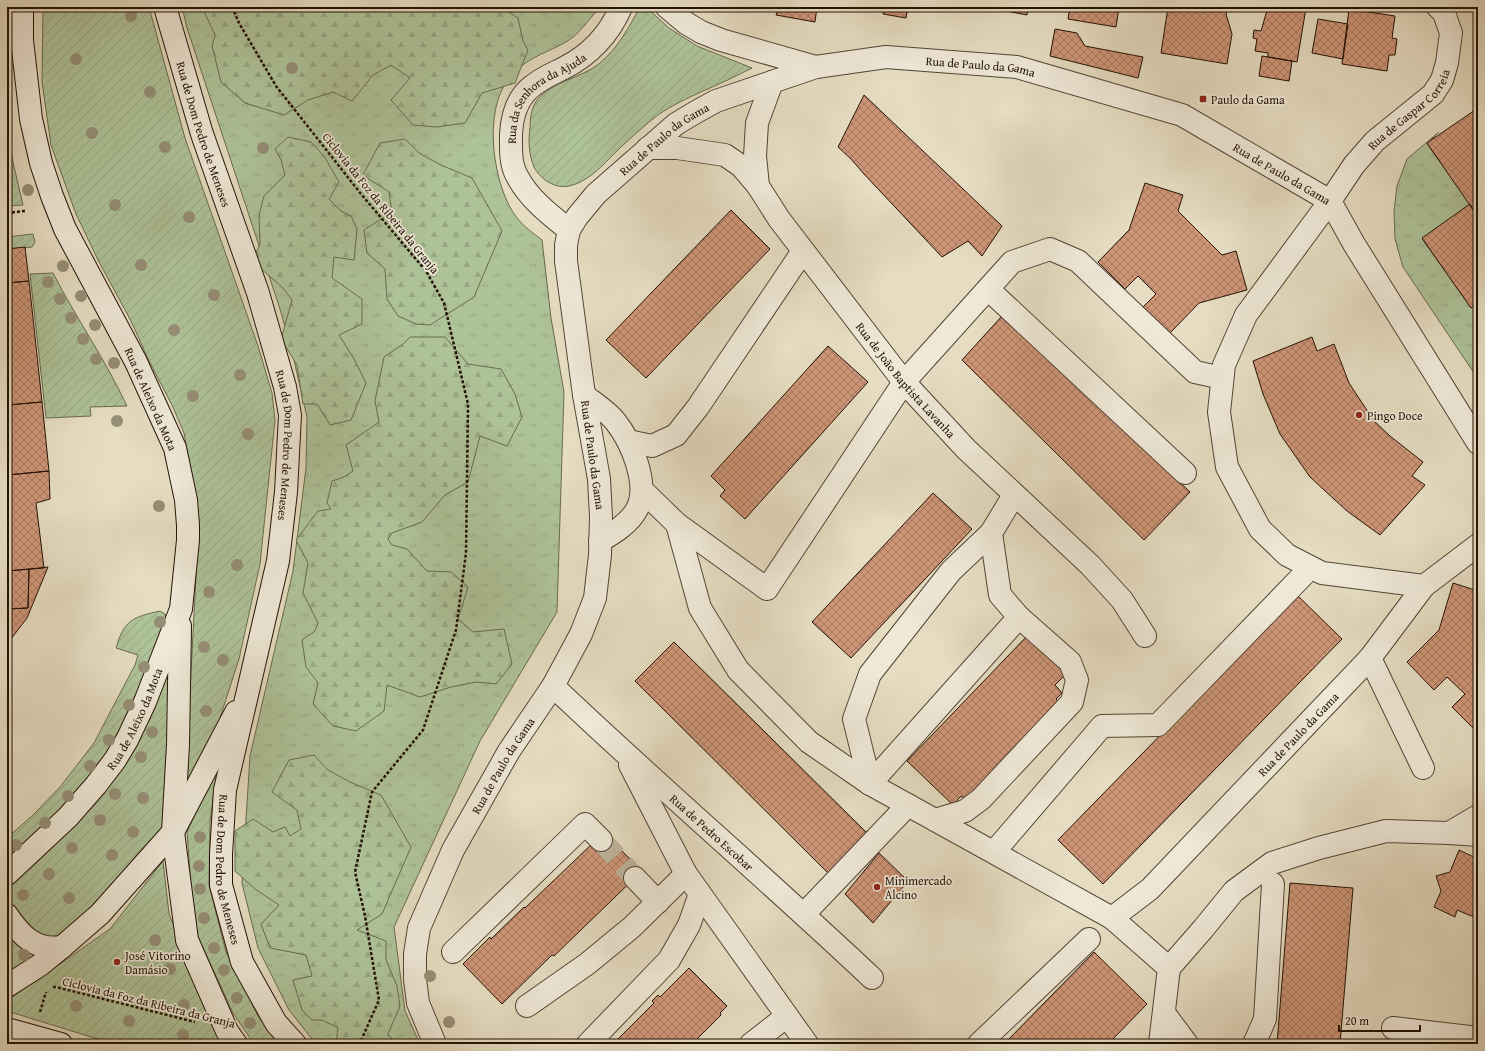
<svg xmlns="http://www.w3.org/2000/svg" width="1485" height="1051" font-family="'Gentium Book Plus',serif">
<defs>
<pattern id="grass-tufts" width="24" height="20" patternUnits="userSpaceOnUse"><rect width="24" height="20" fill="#aec298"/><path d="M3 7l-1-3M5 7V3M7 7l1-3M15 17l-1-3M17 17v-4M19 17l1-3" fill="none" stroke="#96a682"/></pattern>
<pattern id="forest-firs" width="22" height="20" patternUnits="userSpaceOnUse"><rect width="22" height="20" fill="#aec298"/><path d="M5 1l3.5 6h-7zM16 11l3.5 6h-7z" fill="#96a682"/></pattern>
<pattern id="garden-furrows" width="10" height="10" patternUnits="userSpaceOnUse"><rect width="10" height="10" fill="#aec298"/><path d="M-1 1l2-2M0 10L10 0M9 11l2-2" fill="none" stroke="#96a682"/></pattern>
<pattern id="building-cross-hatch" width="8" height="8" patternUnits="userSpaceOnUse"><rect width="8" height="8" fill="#cd9577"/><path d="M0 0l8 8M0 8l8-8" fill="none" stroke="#a67860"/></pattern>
</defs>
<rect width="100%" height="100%" fill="#e5dcc1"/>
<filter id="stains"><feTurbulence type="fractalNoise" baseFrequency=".005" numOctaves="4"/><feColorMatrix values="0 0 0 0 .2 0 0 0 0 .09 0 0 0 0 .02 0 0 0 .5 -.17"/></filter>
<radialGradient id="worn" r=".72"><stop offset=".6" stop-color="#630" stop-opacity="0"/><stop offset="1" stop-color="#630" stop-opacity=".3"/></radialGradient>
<path fill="url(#grass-tufts)" stroke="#696a4e" d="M182,7H599L597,11C588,20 580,33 569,40C555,49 538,54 524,64C518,68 513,74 509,79C482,110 493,188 517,218C524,227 533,233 542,240L551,318L564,392L557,612L480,741L394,927L405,1011L420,1044H316L289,1010L258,948L242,883L250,756L293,571L306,468L307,417L293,356L280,309L187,28Z
M1439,132L1427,144L1470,204L1422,239L1471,308L1478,303V379L1403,267L1395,239L1394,211L1397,186L1407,159Z"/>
<path fill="url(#forest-firs)" stroke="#696a4e" d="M202,7H501L518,18L523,41L528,50L515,83L482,93L465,123L437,127L413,125L391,100L410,78L391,65L373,75L352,101L333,92L308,100L284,115L245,103L221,82L212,46L215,35Z
M288,137L311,142L324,156L339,182L329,199L341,211L351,216L357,229L354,260L334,257L332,278L362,299V324L339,335L354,359L366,383L351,420L330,425L317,404H303L297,365L281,339L292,300L282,287L252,261L260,244L259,215L264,196L285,175L281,160L275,149Z
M405,139L419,153L441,165L472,178L502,231L474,297L430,325L416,324L398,316L387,299L385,269L367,253L364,230L392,212L389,192L363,175L380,143Z
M410,337H445L468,364L501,369L515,394L522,417L507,446L480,436L468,482L445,495L422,522L392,533L388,539L392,545L407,549L427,571L451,572L468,587L458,619L473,632L504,629L512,664L496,684L476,682L451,687L420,697L387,685L384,711L356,731L333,726L313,704L318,683L306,667L302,640L315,631L318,623L303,593L308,563L296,540L318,511L331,509L327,503L332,481L344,477L353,471L346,445L379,422L375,401L384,357L403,344Z
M314,755L328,770L350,782L381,795L411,847L382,914L357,930L386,941V960L397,986L400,1006L388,1034L396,1044H336L338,1028L322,1020H312L302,1010L293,980L312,976L306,955L270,948L261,924L279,905L255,889L235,871V831L253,819L273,832L285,827L290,836L301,829L297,810L272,792L289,760Z"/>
<path fill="url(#garden-furrows)" stroke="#696a4e" d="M43,7H149L185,138L258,346L272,393L275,420L260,564L239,659L219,721L185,788L198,538L195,497L184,433L172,405L149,361L131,321L98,260L76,214L51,145L42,82Z
M640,7H646L669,28L697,46L752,68C736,76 720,84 703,91C688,98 672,105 658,115C645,125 633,136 621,147C605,162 591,181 569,186C555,189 540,179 534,167C529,154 528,142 530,128C530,121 531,111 534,105C546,82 581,79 600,63C618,48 629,27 640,7Z
M7,126L13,162L23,205L7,206Z
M33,234L35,242L32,247L7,249V237Z
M53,273C76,318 105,359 127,406L90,407L91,416L46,418L30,274Z
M160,611L165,614L167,620L150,671L110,749L94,771L69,803L7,861V838L33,815L60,787L94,743L135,665L138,655L116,648C124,620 133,617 160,611Z
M175,640L167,825L105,900L61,937L42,939L13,911L8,889L11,880L64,831Z
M218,764L210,821L209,885L226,952L259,1018L280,1044H254L233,1013L194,928L187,832Z
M163,861L169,914L202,997L225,1044H114L7,1011V1001L110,929Z
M7,920L51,953L7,980Z"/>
<path fill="url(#building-cross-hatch)" stroke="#241105" d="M779,7H817L815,22L776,15Z
M884,7H921V9L908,7L906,18L883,14Z
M985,7H1028L1027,15Z
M1070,7H1119L1116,27L1068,19Z
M1168,7H1227L1226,14L1232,34L1227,64L1161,53Z
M1268,7H1299L1306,8L1297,62L1268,57V53L1255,51L1257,39L1253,38L1254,30L1261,31Z
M1349,9L1395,16L1392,38L1397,39L1395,55H1389L1387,71L1342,64Z
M1318,19L1348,24L1343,59L1312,53Z
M1055,29L1077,33L1085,46L1143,57L1138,78L1050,56Z
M1262,56L1292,61L1289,81L1259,76Z
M864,95L1002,226L982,256L968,241L942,257L864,174L851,159L838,147Z
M1478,108V217L1427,143Z
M1145,183L1183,195L1178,211L1222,255L1236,251L1247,290L1199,303L1170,333L1143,307L1156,294L1138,276L1125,289L1098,262L1129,230Z
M1470,204L1478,217V303L1471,308L1422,238Z
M731,210L770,249L646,378L606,340Z
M25,247L29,281L7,283V249Z
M29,281L42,402L7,405V283Z
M1002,316L1190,492L1144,540L962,360Z
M1312,337L1317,351L1334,344L1349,383L1374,421L1390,436L1423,462L1412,476L1425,485L1380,535L1347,511L1310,477L1280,434L1263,394L1253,361Z
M828,346L868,382L745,519L720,496L725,490L711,476Z
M42,402L49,471L7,475V405Z
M49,471L50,499L36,503L44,568L7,571V475Z
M933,493L972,529L851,658L812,622Z
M48,567L27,618L7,644V609L28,608L29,569Z
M29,569L28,608L7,609V571Z
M1453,583L1478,591V733L1452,707L1465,694L1447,677L1434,690L1407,662L1439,630Z
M1297,595L1342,639L1103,884L1058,840Z
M1030,633L1059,660L1056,665L1066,674L1055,685L1062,693L1056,699L1061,704L978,792L975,789L965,799L961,796L953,805L907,761Z
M674,642L867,833L828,873L635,681Z
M606,835L642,871L554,956L552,955L502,1004L463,964L490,937L491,939L524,907L525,908L594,842Z
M1459,850L1478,859V914H1476L1474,917L1457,910L1455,917L1434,907L1441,891L1436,876L1450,872Z
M879,853L908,881L873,923L845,894Z
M1290,883L1353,888L1340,1044H1277Z
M1094,952L1147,1004L1108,1044H1004Z
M689,968L727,1006L720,1013L721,1015L692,1044H613L654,1003L652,1001L658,995L660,997Z"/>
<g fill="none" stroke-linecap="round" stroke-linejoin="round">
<path stroke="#beb39b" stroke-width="22" stroke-dasharray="22 11" stroke-linecap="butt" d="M601,840L635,878"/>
<defs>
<g id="minor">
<path d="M667,7L686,23L701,32L721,40L816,67"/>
<path id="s1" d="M772,82L757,123L755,156L758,186L779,219L904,382L966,449L1090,565L1122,600L1145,636"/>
<path d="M648,148H677L725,155L741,166L758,186"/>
<path id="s2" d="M569,230C550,215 529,199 517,176C510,164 511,148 511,134C512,117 517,99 530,88C541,78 552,74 564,68C590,55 610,33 621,7"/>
<path d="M988,289L1185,473"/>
<path d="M584,395C594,403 607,411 615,421C631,441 650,484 637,509C630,523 614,533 600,541"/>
<path d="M628,441L652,446L676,435L698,407L803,251"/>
<path d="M642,490L677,524L767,589L904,382L1012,262L1050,249L1078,261L1195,372L1222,378"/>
<path d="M677,524L700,608L738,670L809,742L870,784L1112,918L1169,968L1160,1044"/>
<path id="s3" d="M1424,586L1322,573L1287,555L1260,529L1227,467L1219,412L1224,365L1246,315L1330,201L1354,165L1375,141L1433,94L1442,80L1447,63L1451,33L1444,13L1438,7"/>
<path d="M1370,658L1423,768"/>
<path id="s4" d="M553,686C657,785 767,879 872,978"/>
<path d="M630,765L686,874L807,1044"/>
<path d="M870,784L1019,617L1000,595L991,533L1014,495"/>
<path d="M870,784L854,719L870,674L951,571L991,533"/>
<path d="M935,820L965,811L981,799L1072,702L1077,680L1070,662L1019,617"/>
<path d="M1449,833L1478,816"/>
<path d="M994,852L1102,726L1158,725L1310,568"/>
<path d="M635,878L658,902"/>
<path d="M804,914L908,805"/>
<path id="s5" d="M1112,918L1150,889L1370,658L1424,586L1478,545"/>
<path d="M453,952L585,824L601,840"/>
<path d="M1169,968L1203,929L1234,891L1272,863L1319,848L1386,831L1449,833L1478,835"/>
<path d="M527,1006L587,964L632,927L686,874"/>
<path d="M1164,1013L1187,1044"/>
<path d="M1393,1028L1478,1038"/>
<path id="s6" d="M435,1044L418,1003L415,979V954L419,928L453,850L509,751L553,686L581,634L595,598L600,555L601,517L599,479L584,395L566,261V245L569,230L577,217L596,194L676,124L696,112L716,101L816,67L886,57L1017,67L1182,115L1330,201L1354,244L1478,443"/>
<path d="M588,1044L669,960L689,925L700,894"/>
<path d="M751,1044L787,1016"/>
<path d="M979,1044L1089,939"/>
<path d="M1254,1044L1265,1019L1273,884"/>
</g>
<g id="secondary">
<path id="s7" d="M165,7L202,134L258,293L285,387L290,415L286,492L278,561L225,790L221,854V885L242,962L276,1023L295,1044"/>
<path d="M180,626L178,745L173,832L187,940L227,1031L236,1044"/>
<path id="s8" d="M7,874L68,817L96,785L115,760L127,740L145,702L181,609L188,540V525L186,500L175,448L136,362L65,229L52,196L41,163L31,119L22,40V7"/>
<path d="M7,915C21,936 36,951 62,947"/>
<path d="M7,986L40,965L62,947L100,914L173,832L236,712"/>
<path d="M7,1029L61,1044"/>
</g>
</defs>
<use href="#minor" stroke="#544434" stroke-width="24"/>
<use href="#secondary" stroke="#241105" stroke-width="24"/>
<path stroke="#241105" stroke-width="2.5" stroke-dasharray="3 2" stroke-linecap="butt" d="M232,7L239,23L276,86L361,194L426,271L444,303L468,404L466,553L456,630L423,730L372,792L355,872L365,916L379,1000L360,1043L358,1044
M7,213L25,211
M53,987H56L195,1022
M40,1012L46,992"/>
<use href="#minor" stroke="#eee8d7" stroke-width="22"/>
<use href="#secondary" stroke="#eee8d7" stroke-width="22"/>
</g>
<g fill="#958e76">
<circle cx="131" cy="16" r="6"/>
<circle cx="76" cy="59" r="6"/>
<circle cx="292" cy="68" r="6"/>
<circle cx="150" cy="92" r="6"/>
<circle cx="92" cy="133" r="6"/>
<circle cx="165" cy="147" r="6"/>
<circle cx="263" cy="148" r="6"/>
<circle cx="28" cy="190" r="6"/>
<circle cx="115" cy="205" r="6"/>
<circle cx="189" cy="217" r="6"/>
<circle cx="141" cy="265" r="6"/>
<circle cx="63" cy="266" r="6"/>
<circle cx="48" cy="282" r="6"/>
<circle cx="214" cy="295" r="6"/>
<circle cx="81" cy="296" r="6"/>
<circle cx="60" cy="299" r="6"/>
<circle cx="71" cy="318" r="6"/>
<circle cx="95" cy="325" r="6"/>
<circle cx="174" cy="330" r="6"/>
<circle cx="83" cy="339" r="6"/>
<circle cx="96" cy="359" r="6"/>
<circle cx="114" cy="363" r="6"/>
<circle cx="240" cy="375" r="6"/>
<circle cx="193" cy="396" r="6"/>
<circle cx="117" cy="421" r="6"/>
<circle cx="248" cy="434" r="6"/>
<circle cx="159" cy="506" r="6"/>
<circle cx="237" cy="565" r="6"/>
<circle cx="209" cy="592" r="6"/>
<circle cx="160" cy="622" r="6"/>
<circle cx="204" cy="647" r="6"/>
<circle cx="223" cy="660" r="6"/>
<circle cx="144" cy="667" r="6"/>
<circle cx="129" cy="705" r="6"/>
<circle cx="206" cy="711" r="6"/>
<circle cx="152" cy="732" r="6"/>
<circle cx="109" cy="740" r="6"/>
<circle cx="141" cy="757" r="6"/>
<circle cx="90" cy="766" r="6"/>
<circle cx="115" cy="794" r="6"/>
<circle cx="68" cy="796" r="6"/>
<circle cx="143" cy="798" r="6"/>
<circle cx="100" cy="820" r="6"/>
<circle cx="45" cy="823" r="6"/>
<circle cx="133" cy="832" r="6"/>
<circle cx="200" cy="837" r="6"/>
<circle cx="16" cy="845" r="6"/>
<circle cx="72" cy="848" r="6"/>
<circle cx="112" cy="855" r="6"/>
<circle cx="199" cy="866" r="6"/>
<circle cx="49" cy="874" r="6"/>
<circle cx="200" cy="889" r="6"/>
<circle cx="23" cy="895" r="6"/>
<circle cx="69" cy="898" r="6"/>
<circle cx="204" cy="918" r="6"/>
<circle cx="155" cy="940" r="6"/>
<circle cx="214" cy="948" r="6"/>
<circle cx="24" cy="955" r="6"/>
<circle cx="170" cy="969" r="6"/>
<circle cx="224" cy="970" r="6"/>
<circle cx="430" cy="976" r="6"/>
<circle cx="237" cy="998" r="6"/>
<circle cx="184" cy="1005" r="6"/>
<circle cx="76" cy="1006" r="6"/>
<circle cx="129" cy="1021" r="6"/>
<circle cx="449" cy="1022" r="6"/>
<circle cx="250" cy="1023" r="6"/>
<circle cx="183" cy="1035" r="6"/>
</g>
<g fill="#8f2418" stroke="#eee8d7" stroke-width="1.5">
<rect x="1199" y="95" width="8" height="8" rx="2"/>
<circle cx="1359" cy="415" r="4"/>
<circle cx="877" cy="887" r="4"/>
<circle cx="117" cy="962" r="4"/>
</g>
<g text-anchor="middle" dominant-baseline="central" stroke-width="3.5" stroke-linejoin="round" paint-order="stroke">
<g font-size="12" fill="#241105" stroke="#eee8d7">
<text stroke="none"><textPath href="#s6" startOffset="1335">Rua de Paulo da Gama</textPath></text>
<text stroke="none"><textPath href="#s2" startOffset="171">Rua da Senhora da Ajuda</textPath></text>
<text stroke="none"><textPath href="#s3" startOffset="671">Rua de Gaspar Correia</textPath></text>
<text stroke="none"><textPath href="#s7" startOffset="133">Rua de Dom Pedro de Meneses</textPath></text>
<text stroke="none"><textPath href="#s6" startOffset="999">Rua de Paulo da Gama</textPath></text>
<text stroke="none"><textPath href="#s6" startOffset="1659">Rua de Paulo da Gama</textPath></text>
<text transform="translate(381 203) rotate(51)">Ciclovia da Foz da Ribeira da Granja</text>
<text stroke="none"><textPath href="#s1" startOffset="351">Rua de João Baptista Lavanha</textPath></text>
<text transform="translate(151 399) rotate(66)">Rua de Aleixo da Mota</text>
<text stroke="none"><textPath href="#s7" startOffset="457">Rua de Dom Pedro de Meneses</textPath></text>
<text transform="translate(593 455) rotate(82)">Rua de Paulo da Gama</text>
<text stroke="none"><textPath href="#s8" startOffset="203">Rua de Aleixo da Mota</textPath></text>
<text stroke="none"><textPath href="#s5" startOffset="262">Rua de Paulo da Gama</textPath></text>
<text stroke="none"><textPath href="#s6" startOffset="303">Rua de Paulo da Gama</textPath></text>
<text stroke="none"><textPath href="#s4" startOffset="216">Rua de Pedro Escobar</textPath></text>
<text stroke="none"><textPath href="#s7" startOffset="889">Rua de Dom Pedro de Meneses</textPath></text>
<text transform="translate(149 1002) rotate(14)">Ciclovia da Foz da Ribeira da Granja</text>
</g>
<g font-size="12" fill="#241105" stroke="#eee8d7" text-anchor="start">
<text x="1211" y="99">Paulo da Gama</text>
<text x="1367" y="415">Pingo Doce</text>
<text x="885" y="880">Minimercado<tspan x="885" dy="14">Alcino</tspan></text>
<text x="125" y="955">José Vitorino<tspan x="125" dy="14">Damásio</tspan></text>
</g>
</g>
<rect width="1485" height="1051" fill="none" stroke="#e5dcc1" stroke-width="24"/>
<rect x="8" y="8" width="1469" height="1035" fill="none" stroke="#241105" stroke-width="2"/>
<rect x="12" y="12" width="1461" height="1027" fill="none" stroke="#241105"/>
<path d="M1339 1025v6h81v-6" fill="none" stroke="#241105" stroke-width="2"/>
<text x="1345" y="1025" font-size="12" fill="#241105" stroke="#eee8d7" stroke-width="3" paint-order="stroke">20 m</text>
<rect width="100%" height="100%" filter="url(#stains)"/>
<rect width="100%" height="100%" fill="url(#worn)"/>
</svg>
